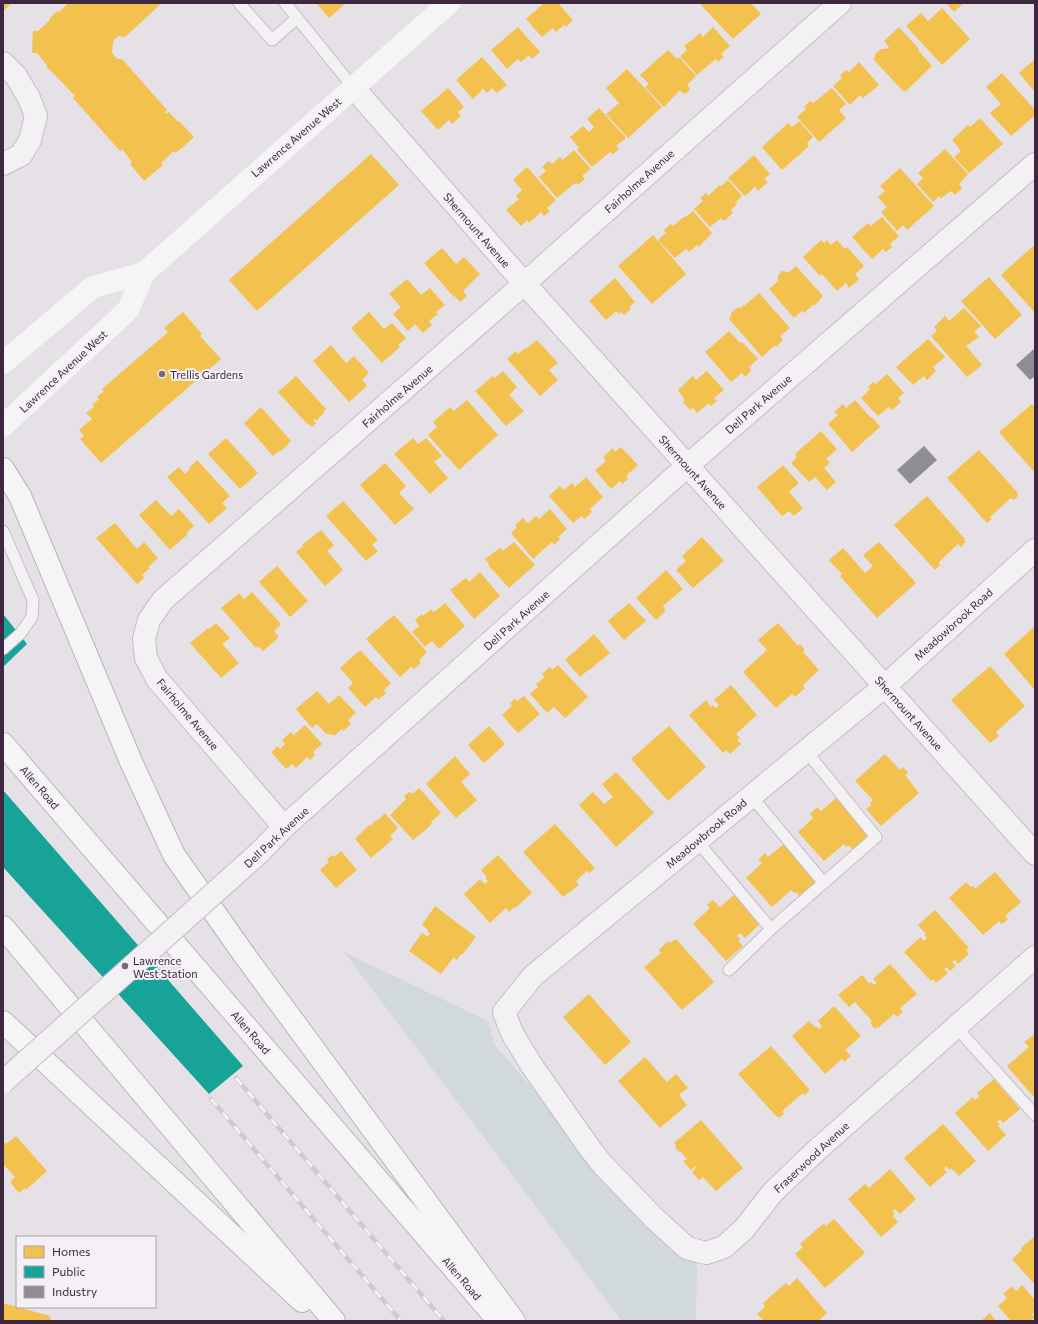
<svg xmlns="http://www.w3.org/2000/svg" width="1038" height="1324" font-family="Commissioner,sans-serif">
<rect width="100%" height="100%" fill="#e6e1e7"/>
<path fill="#d1d9db" d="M344,952L488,1021L495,1045L670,1250L697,1258L696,1321H622Z"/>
<path fill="#f2c14e" d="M3,3H12L3,11Z
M68,3H162L125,37L119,36L113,41L112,53L117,59H122L167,110L165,112L166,114L169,112L178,122L179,121L194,137L176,153L174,151L161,163L163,165L144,181L130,164L132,162L122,149L120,151L73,98L75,96L46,66L47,65L37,53H32L33,31H38L50,20L49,19L57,11L59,12Z
M316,3H346L329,18Z
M544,3H558L573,20L566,27L564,25L556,32L553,28L542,37L526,19Z
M703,3H751L761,14L733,39L701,5Z
M946,3H964L954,12Z
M942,8L970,39L942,65L906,26L921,13L928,21Z
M518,27L540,52L532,59L529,55L521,62L518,59L507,69L491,50Z
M713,27L730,46L721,54L724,57L718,62L716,59L697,75L680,56L687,50L684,46L690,41V42L700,33L703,37Z
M899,27L919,49L918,50L932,66L905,92L904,90L903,91L873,59L875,57V54L881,49H884L885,48L887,49L889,47L884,41Z
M668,50L677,59L679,57L696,76L687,85L690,88L688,92L684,94L680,90L664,107L645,87L649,84L640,75Z
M482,57L507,85L497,93L492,88L487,93L483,89L473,99L456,80Z
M1035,59V92L1019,73Z
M859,62L879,85L863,98L860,95L850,105L833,86L842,78L840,75L846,70L849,72Z
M627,69L662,107L628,138L606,114L619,103L606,88Z
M1002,73L1035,110V115L1011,136L990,113L1001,104L986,87Z
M448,88L464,107L458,112L461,116L452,124L449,120L438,130L421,111Z
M832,88L846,104L839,110L846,118L819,142L797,117L806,109L804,107L810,101L813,103Z
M599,108L626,138L616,146L619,149L613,154L610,152L592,167L577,150L579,148L570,137L583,126L589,132L594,127L587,119Z
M980,118L1003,144L969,173L954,157L961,151L952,140L968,125L970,127Z
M799,121L813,137L807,143L809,146L782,170L762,147L788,123L792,127Z
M945,149L968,174L959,184L962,188L955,195L951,191L941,198L939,196L933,202L917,184L923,178L918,173Z
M574,150L591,169L583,175V177L585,179L578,185L576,183L574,184L557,198L539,177L546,171L542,167L549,161L552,164L560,157L563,160Z
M371,154L399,185L257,311L229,280Z
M754,155L770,174L764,179L768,182L758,191L755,187L745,196L728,178Z
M527,167L556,200L547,208L550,211L544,216L541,212L529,223L527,220L521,226L506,210L519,199L516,196L522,190L513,180Z
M900,168L934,206L907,230L903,225L897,231L881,212L887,207L878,197L885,191L880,186Z
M728,180L742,196L735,203L737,204L731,210L733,213L724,221L721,218L710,227L694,209L703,201L700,198L706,193L708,196L720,185L721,186Z
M693,211L712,233L699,247L697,245L689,252L686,249L675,258L658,240L666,233L664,230L671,224L673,226L685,216L686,217Z
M882,217L899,236L890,244L892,247L886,252L883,249L872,259L852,237L868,223L871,226Z
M653,235L686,274L652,304L618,266Z
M821,240L824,243L827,240L831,245L837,240L845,249L847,247L864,266L855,274L859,279L849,288L846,283L837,291L822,274L820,276L803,257Z
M1033,246L1035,248V313L1001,275Z
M442,248L456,264L464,257L480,274L463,291L467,296L460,302L455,296L454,297L424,263Z
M796,266L823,296L815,305H813L804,313L802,311L794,318L769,289L778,281V275L782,271L789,272Z
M989,277L1022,315L995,339L961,301Z
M615,278L635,302L629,307L631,309L624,315L621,312L619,314L616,311L606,320L589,301Z
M407,279L421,295L430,288L445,305L436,312L438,314L429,321L432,325L423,333L415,324L408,331L393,314L401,307L389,294Z
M759,293L790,328L780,336L783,340L776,347L775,345L762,357L729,319L731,316V313L738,307L741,308L743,305L744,306Z
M964,308L981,326L974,332L979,337L966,346L982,365L967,377L931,336L937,331L934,327L945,316L949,321Z
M183,312L202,334L200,336L221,359L101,463L80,439L84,436L79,430L92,419L86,413L94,407L92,405L99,399L97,397L104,391L102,389L168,332L164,328Z
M369,312L384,329L392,323L406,338L398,345L400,347L382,363L351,328Z
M729,331L740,343L742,342L758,359L749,367L751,371L745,377L742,373L731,382L705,352Z
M928,339L945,357L933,367L936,371L927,380L924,376L913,385L896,367Z
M537,340L558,363L549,370L558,380L540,396L507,359L516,351L518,354L525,348L526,349Z
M331,345L346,363L354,356L369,373L362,380L367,386L349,402L313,361Z
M503,371L517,387L509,395L524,411L506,426L475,391L493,376L495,378Z
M707,371L724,390L714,398L717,401L711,406L709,403L697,413L693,408L690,410L683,402L685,400L678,390L693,376L696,380Z
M887,374L904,393L898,398L901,402L892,410L889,407L878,416L861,398L870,389L868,387L873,382L876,384Z
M296,376L326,409L323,412L324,413L316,421L315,419L313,420L316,423L312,427L309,424L308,425L278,392Z
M467,400L498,435L459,470L428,435L437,427L433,422L450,407L454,411Z
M855,400L871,418L872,417L880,427L852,452L828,424L838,415L834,412L843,404L846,408Z
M1032,404L1035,408V473L999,432Z
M261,407L291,441L288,443L289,444L281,451L280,450L273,456L244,423Z
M821,431L837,449L826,459L830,463L824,468L836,482L827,490L815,477L809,482L791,463L797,457L795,454Z
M226,438L258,473L240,489L208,454Z
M413,438L418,444L426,438L442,456L434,462L448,478L430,494L394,454Z
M621,447L638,465L626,476L628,479L622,484L620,481L611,489L595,470L606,461L603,457L613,448L615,452Z
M979,450L1018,493L1017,494L1018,496L1014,500L1011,498L991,516L990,518L992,519L987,523L947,478Z
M197,460L230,496L222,503L227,508L209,524L167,477L179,467L185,474L190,469L189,468Z
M385,463L406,486L399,493L414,509L395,525L360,485Z
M783,465L799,483L789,492L803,508L794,516L789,511L782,516L757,487Z
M586,477L603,497L590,509L592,512L588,516L584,519L582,516L573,523L549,496L560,486L564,490L572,483L575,487Z
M927,496L965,539L964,540L966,542L961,547L958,544L939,562L940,565L935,570L894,525Z
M156,500L171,516L179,509L194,526L186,533L188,534L170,550L139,515Z
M343,501L378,540L372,545L378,551L366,561L326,516Z
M550,509L567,529L558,537L560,539L554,545L552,542L533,559L511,533L517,527L515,525L523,518L528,523L536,516L539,519Z
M115,523L137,549L144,542L158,558L148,567L150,568L142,575L144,578L137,584L96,538Z
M321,530L334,545L327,551L343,570L325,586L296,552L303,546L302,545Z
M702,537L724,561L693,588L676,570L686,561L682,556Z
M514,542L535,565L509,588L488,565L489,564L485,559L500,548L503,551Z
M879,542L916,583L877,618L840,576L842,574L829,560L843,548L865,573L873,566L863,555Z
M277,566L308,601L290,617L259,582Z
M666,570L683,589L663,606L665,610V612L656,620L636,598Z
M480,572L500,596L474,619L450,590L466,578L469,582Z
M252,592L281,624L274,631L278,636V638L263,651L258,646L256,648L221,608L239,593L244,599Z
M445,603L465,626L439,649L432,641L425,647L412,632L419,626L415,620L422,614L423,616L431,609L434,612Z
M629,603L646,621L624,640L608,621Z
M394,615L427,652L419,660L421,663L414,669L411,667L400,677L366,639Z
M216,623L230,638L222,644L239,663L221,678L190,643L208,628L209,629Z
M778,623L798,646L800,644L805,650L803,652L819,670L803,685L805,688L795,697L792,694L776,708L743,672L767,650L758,640Z
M1035,626V690L1004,654Z
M594,634L610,653L588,671V670L580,677L565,660Z
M360,650L391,683L384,690L386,693L378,700L376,697L365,707L348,688L353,683L340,668Z
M558,665L588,697L565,718L554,707L547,713L530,694L538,687L536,684L545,677L542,674L550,667L552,670Z
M990,666L1025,706L996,732L999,736L990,743L951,700Z
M731,685L757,715L736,734L740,738L737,740L741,744L730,754L726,750L723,753L689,715L706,700L711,707L713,705L716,708L719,705L714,700Z
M317,691L329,704L339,695L356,713L348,720L351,724L343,731L342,729L334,736L333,734L331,735L325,733L317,724L312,728L296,709Z
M524,696L540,714L518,733L502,715L512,706L510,703L515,699L517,701Z
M305,725L322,744L313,752L315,755L310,760L307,757L296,768L292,764L286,769L271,752L278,746L280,749L285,744L282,740L291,732L294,735Z
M489,726L505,744L484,763L468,745Z
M669,726L706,767L668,801L631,759Z
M885,754L900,770L903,767L908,773L905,775L919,793L881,826L866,809L871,805L870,803L873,800L855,781Z
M455,756L470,774L461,782L477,800L456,818L426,784Z
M616,772L654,813L616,847L579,805L593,792L604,804L613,797L602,784Z
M419,788L441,813L431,822L432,823L428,828L413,840L390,815L406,799L404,796L409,792L412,794Z
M836,798L870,835L853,850L848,845L846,847L844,844L824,861L798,832L813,818L810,814L817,807L821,811Z
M385,813L398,828L390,836L393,839L371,858L355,839L369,825L370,826L376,820L377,821Z
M555,824L595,868L589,873L587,871L576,881L579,885L563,897L523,852Z
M784,844L817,881L800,897L796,892L794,893L791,890L772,907L746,878L762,863L758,860L765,853L768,857Z
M341,851L357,870L336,888L320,870L329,862L327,859L332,855L334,857Z
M498,855L532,893L515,908L514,907L509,912L506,908L490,923L464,894L480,879L485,884L488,881L485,878L487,877L481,870Z
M995,872L1021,902L1005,916L1008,919L1002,924L999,921L983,935L949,898L966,882L971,887L973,886L975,889Z
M735,894L761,923L745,938L740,933L737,936L740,939L738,940L743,946L726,961L693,924L710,908L707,905L713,900L720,907Z
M435,906L476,937L462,955L461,954L457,960L454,957L441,974L409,951L422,933L428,937L430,933L427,931L428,930L422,925Z
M935,910L969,948L966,950L969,954L958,964L955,960L952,962L956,966L950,971L946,967L944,969L948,973L936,983L933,979L931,981L904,952L921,937L924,941L927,938L924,935L926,934L918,925Z
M676,939L714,982L682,1010L644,967L661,953L659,950L668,941L670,943Z
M890,964L917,994L900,1008L903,1012L897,1017L894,1014L878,1028L877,1027L875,1029L870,1023L872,1021L855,1002L849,1007L838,995L862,975L870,984L871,982L874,985L877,983L873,979Z
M589,994L631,1042L605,1065L563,1017Z
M834,1006L861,1036L845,1050L851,1056L844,1062L842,1059L825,1074L792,1036L809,1021L815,1027L816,1026L819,1029L822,1026L818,1021Z
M1035,1034V1094L1033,1096L1007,1066L1029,1047L1024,1042Z
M771,1046L809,1089V1091L805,1095L802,1094L782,1111L784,1114L779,1118L777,1117L738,1074Z
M645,1057L667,1082L676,1074L688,1088L679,1095L687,1105L660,1128L618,1081Z
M994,1079L1020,1109L1003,1123L1000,1119L997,1122L1000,1125L998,1126L1006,1135L988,1151L955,1113L973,1097L975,1100L979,1096L977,1093Z
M701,1120L743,1168L716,1191L703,1177L699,1180L692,1172L696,1168L695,1166L691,1170L683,1161L687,1159L680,1151L679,1152L675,1147L676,1145L674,1143Z
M943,1124L976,1161L959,1176L951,1168L949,1170L946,1166L944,1169L947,1172L930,1187L904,1158Z
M16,1136L47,1171L26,1190L25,1188L19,1193L10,1182L15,1177L3,1164V1145L5,1143L6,1144Z
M890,1169L916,1199L900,1214L895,1209L892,1211L895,1214L893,1216L898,1222L881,1237L848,1199L865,1184L869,1188Z
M834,1219L865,1253L825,1288L795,1254L803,1247L800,1244L824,1223L826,1226Z
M1035,1236V1285L1012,1259L1022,1250L1021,1248Z
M797,1278L827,1313L818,1321H764L757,1314L765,1307L763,1303L786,1283L789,1286Z
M1022,1285L1035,1300V1312L1032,1314L1035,1317L1030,1321H1011L998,1306L1007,1298L1003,1294L1012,1286L1016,1291Z
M3,1303L50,1316L49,1317L51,1318L50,1321H3Z
M990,1313L996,1321H981Z"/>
<path fill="#17a398" d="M3,614L27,644L3,667Z
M3,790L243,1066L209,1094L3,867Z"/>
<path fill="#8d8d92" d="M1035,348V376L1030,380L1016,365Z
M924,446L937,460L910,484L897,470Z"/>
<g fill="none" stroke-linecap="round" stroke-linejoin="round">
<defs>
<path id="lane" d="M239,3L272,40L297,18
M285,3L353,87
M3,531L33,600L32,617L20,634L3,649
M751,796L823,882
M697,841L771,929L876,837L806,751
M729,970L771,929
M956,1027L1035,1115"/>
<path id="street" d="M3,63L16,76L29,98L36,116L30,140L21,155L3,164
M353,87L524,283L1035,854
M1035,550L885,686L533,976L504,1012L512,1033L532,1066L591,1150L603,1165L655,1219L687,1248L706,1253L724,1247L744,1229L773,1192L817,1150L1035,957
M284,827L157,679L146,658L144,639L149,620L163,600L508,298L840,3
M260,852L284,827L687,466L1035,164"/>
<path id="highway" d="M3,469L20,496L132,764L174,855L243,953L514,1321
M3,744L493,1314
M3,927L334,1321
M3,1022L302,1301"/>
</defs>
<use href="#lane" stroke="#c3bec4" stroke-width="13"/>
<use href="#street" stroke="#c3bec4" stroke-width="24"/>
<use href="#highway" stroke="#bab3bc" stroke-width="24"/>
<use href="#lane" stroke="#f3f1f3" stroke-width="11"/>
<use href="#street" stroke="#f3f1f3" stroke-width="22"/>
<path stroke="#f6f5f6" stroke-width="22" d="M3,363L93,287L144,273L449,3
M3,426L128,310L144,273"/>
<use href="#highway" stroke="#f6f5f6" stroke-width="22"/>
<defs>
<path id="rail" d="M236,1078L444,1321
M211,1099L401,1321"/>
</defs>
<use href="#rail" stroke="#cecace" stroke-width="4.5"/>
<use href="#rail" stroke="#f5eff6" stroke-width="3" stroke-dasharray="9" stroke-linecap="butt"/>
<defs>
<path id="street-bridge" d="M3,1082L260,852"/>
</defs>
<use href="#street-bridge" stroke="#c3bec4" stroke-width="24" stroke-linecap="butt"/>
<use href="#street-bridge" stroke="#f3f1f3" stroke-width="22"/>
</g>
<g fill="#78697a" stroke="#f5eff6" stroke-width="1.5">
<circle cx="162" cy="374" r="4"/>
<circle cx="125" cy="966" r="4"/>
</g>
<g text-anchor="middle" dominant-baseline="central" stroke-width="4" stroke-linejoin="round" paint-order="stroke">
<g font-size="11" fill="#3d2840" stroke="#f5eff6">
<text transform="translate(296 137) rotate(-41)">Lawrence Avenue West</text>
<text transform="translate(639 181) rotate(-42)">Fairholme Avenue</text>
<text transform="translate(477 230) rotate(49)">Shermount Avenue</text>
<text transform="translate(63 371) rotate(-43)">Lawrence Avenue West</text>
<text transform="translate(397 396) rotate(-41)">Fairholme Avenue</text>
<text transform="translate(758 404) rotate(-41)">Dell Park Avenue</text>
<text transform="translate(693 472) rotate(48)">Shermount Avenue</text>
<text transform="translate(516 620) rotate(-42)">Dell Park Avenue</text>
<text transform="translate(953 624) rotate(-42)">Meadowbrook Road</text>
<text transform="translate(909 713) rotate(48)">Shermount Avenue</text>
<text transform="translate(188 714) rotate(50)">Fairholme Avenue</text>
<text transform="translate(40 787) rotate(49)">Allen Road</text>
<text transform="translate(706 833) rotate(-40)">Meadowbrook Road</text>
<text transform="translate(276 837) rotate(-43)">Dell Park Avenue</text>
<text transform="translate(251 1032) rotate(49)">Allen Road</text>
<text transform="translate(811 1157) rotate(-43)">Fraserwood Avenue</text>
<text transform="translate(462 1278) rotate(49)">Allen Road</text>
</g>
<g font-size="11" fill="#3d2840" stroke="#f5eff6" text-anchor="start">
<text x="170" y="374">Trellis Gardens</text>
<text x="133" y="960">Lawrence<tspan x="133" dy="13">West Station</tspan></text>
</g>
</g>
<rect width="1038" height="1324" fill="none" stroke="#3d2840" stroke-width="8"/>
<rect x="16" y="1236" width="140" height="72" fill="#f5eff6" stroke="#ab9fad"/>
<rect x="24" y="1246" width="20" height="12" fill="#f2c14e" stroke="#ab9fad"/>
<text x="52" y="1256" font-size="12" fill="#3d2840">Homes</text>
<rect x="24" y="1266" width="20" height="12" fill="#17a398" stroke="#ab9fad"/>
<text x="52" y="1276" font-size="12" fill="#3d2840">Public</text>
<rect x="24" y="1286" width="20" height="12" fill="#8d8d92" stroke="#ab9fad"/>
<text x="52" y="1296" font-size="12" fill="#3d2840">Industry</text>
</svg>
